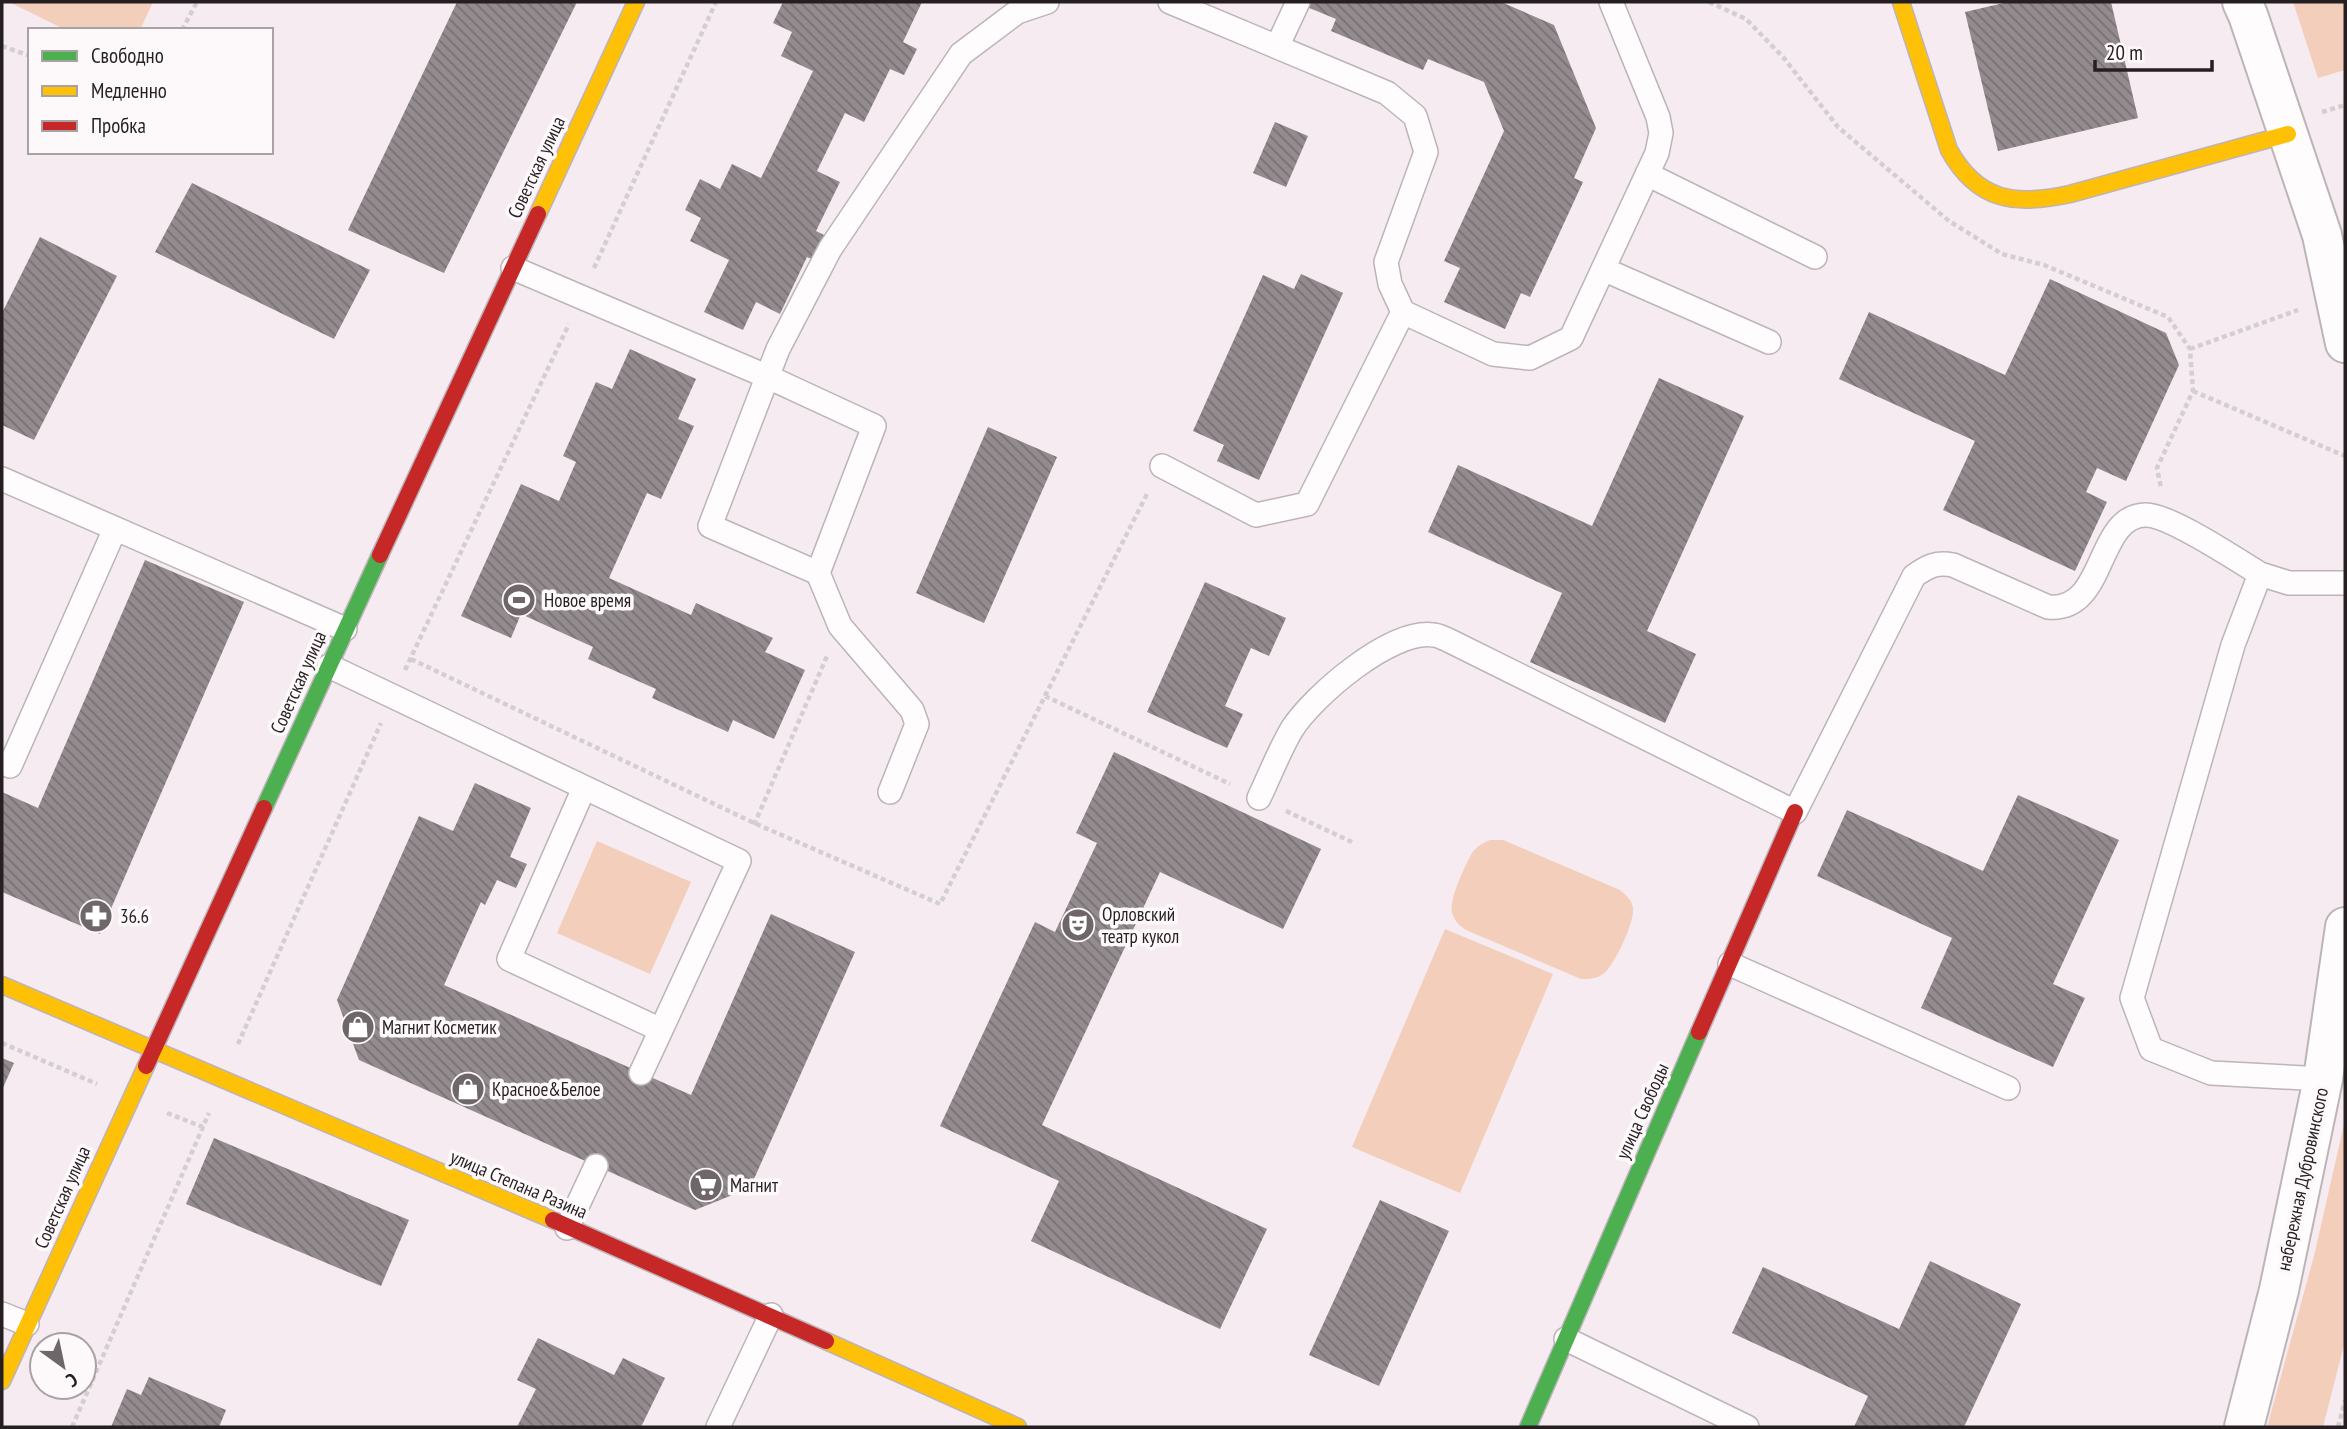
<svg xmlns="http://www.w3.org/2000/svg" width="2347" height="1429" font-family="'PT Sans Narrow',sans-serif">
<defs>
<pattern id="building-back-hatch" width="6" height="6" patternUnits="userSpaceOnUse" patternTransform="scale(1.75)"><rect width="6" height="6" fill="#938b8d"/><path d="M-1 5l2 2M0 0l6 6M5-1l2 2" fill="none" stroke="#787173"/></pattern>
</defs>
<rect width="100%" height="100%" fill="#f6ebf1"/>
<path fill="#f3cebb" d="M9,2H153L140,30H66Z
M2293,2H2345V70L2318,78Z
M1490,840H1503L1620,890C1626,895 1632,900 1633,908C1635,921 1614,967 1603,974C1596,979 1589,979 1581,979L1466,930C1459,925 1454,921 1452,912C1449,900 1465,865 1472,853C1477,846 1483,843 1490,840Z
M597,841L691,882L650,974L557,933Z
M1445,929L1553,974L1460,1193L1352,1147Z
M2345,1120V1341L2323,1427H2267L2314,1256Z"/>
<path fill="url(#building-back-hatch)" d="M457,2H577L444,273L348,230Z
M783,2H922L903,42L917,49L904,75L890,69L864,122L845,113L817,171L840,182L816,231L828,237L816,261L807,257L780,314L756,302L743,330L704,312L729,260L690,241L701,218L685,210L700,179L720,189L732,164L761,178L813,71L781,56L792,32L773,23Z
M1310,2H1501L1554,25L1596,128L1574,178L1583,182L1530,297L1521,293L1505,329L1444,302L1460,268L1444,261L1504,131L1484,82L1428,59L1423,70L1331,31L1336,19L1307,7Z
M2008,2H2111L2138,118L1998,151L1965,12Z
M1275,122L1308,136L1286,187L1253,173Z
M192,183L370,270L334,339L155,252Z
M40,237L117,276L34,440L2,425V313Z
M1301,274L1343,293L1259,480L1217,461L1224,445L1193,431L1263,275L1294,289Z
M2050,279L2166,333L2179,365L2126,481L2097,468L2086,492L2107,502L2075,571L1943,510L1975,441L1839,379L1869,312L2005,375Z
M630,349L696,379L678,419L694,426L661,499L647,493L609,578L691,615L696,603L773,638L765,652L805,670L774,739L733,720L728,732L652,698L656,689L588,659L593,647L521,614L511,638L461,616L521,484L559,501L576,462L563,456L596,382L612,389Z
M1659,378L1744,416L1647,631L1696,654L1665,723L1530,662L1562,593L1428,532L1458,465L1592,526Z
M988,427L1057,457L984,623L916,593Z
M145,560L244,602L100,934L2,892V792L38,808Z
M1205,582L1286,618L1269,656L1251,648L1225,706L1243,714L1227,748L1147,712Z
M1114,752L1321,849L1283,929L1160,872L1042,1125L1267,1229L1220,1329L1031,1241L1059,1181L940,1126L1035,922L1055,932L1097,843L1076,833Z
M475,783L531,808L510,857L527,864L516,888L497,880L485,905L481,902L444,985L691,1095L771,914L855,952L750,1188L695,1210L359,1060L337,1000L419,816L453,831Z
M2018,795L2119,840L2053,984L2085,998L2053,1067L1921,1008L1952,938L1817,876L1847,810L1983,871Z
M2,1058L14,1063L2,1090Z
M214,1138L409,1220L381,1286L186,1204Z
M1380,1200L1449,1231L1379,1386L1309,1355Z
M1930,1261L2021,1304L1964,1427H1854L1868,1396L1732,1333L1763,1267L1899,1329Z
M538,1338L614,1375L623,1358L665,1378L641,1427H517L536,1389L517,1380Z
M149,1377L226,1410L219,1427H111L127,1389L141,1395Z"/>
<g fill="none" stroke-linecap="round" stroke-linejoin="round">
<defs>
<path id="lane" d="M1170,2L1387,93L1415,116L1426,152L1386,262L1390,284L1403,312
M1277,47L1298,2
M1647,174L1815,257
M513,268L766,376L874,426L818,573L710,526L778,349L830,249L961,54L1017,12L1047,2
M1603,269L1769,342
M1162,466L1256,515L1307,504L1403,312L1493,354L1530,358L1571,338L1657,153L1661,133L1658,117L1611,2
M2,479L345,629
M818,573L840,626L912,710L917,724L890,792
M329,666L739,861L661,1030L509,959L584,788
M2,762L10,766L115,529
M1259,798C1270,775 1279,751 1292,729C1313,696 1391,629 1433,635C1438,635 1443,638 1448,640L1795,812L1914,576C1928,566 1936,562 1953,565L2048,607C2107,613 2095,515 2146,515C2170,515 2237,560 2260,574
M1730,964L2008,1088
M641,1073L661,1030
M2323,1079L2211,1073L2151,1049L2132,998L2233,645L2260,574L2289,583H2345
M567,1228L596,1166
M2,1314L27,1324
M1566,1339L1747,1427
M718,1427L771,1315"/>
<path id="street" d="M2242,2L2248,15L2322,235L2345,343
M2244,1427L2279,1290L2323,1079L2345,927"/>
<path id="fast" d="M264,808L380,555
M1528,1427L1699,1032"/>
<path id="slow" d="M1901,2L1949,150C1978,202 2016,206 2070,194L2288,134
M538,214L636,2
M2,985L553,1220
M826,1341L1018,1427
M2,1381L146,1066"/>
<path id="jam" d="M380,555L538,214
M1699,1032L1795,812
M146,1066L264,808
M553,1220L826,1341"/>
</defs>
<use href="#lane" stroke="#bcb4b8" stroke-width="26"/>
<use href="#street" stroke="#bcb4b8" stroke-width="42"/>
<use href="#fast" stroke="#bcb4b8" stroke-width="19"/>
<use href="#slow" stroke="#bcb4b8" stroke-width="19"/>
<use href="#jam" stroke="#bcb4b8" stroke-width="19"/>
<path stroke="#d3cfd1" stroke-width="4.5" stroke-dasharray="5 3.5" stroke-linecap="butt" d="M1709,2L1746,19L1783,57L1838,127L1949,221L2002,254L2044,265L2168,317L2190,349L2193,391L2157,468L2161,488
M182,30L197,2
M2,46L30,56
M2322,112L2345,105
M594,268L716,2
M2190,349L2298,310
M2193,391L2345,456
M411,659L754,823L940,904L1147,494
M405,670L569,324
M1045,696L1230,784
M1286,811L1354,843
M754,825L827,656
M2,1043L97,1084
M238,1044L381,723
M167,1113L203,1127
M72,1427L209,1113
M2338,1427L2345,1400"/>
<use href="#lane" stroke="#fefcfd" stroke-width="23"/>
<use href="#street" stroke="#fefcfd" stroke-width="38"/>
<use href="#fast" stroke="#4caf50" stroke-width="16"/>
<use href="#slow" stroke="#ffc107" stroke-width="16"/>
<use href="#jam" stroke="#c62828" stroke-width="16"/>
</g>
<defs>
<symbol id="stadium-disc" viewBox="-11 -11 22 22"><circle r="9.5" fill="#6f666a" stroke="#fdf9fb"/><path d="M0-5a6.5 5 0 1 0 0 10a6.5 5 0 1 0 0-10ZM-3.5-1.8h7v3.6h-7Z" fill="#fff"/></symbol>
<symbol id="pharmacy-disc" viewBox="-11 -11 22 22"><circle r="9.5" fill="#6f666a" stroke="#fdf9fb"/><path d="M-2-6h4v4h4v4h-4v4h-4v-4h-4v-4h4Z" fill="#fff"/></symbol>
<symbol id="theatre-disc" viewBox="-11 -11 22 22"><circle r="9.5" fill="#6f666a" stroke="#fdf9fb"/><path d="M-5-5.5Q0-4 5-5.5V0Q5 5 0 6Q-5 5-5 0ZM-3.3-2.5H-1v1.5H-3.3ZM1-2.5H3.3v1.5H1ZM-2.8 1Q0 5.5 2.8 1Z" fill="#fff"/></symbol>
<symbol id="shop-disc" viewBox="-11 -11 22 22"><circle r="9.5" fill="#6f666a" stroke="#fdf9fb"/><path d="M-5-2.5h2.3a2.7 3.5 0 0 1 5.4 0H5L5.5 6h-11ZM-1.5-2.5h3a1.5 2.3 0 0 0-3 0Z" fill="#fff"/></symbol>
<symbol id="supermarket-disc" viewBox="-11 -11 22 22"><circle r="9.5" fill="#6f666a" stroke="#fdf9fb"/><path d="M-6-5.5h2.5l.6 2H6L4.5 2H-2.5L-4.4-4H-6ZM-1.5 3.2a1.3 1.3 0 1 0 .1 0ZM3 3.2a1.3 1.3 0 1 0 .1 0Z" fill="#fff"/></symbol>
</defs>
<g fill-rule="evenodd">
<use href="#stadium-disc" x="500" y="581" width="38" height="38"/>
<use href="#pharmacy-disc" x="77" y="897" width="38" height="38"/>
<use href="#theatre-disc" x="1059" y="906" width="38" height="38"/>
<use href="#shop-disc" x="339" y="1008" width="38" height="38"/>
<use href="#shop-disc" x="449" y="1070" width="38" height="38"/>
<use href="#supermarket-disc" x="687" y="1166" width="38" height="38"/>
</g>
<g text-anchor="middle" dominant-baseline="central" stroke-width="7" stroke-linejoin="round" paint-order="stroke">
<g font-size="19" fill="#261f22" stroke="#fdf9fb">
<text transform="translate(536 167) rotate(-65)">Советская улица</text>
<text transform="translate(298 682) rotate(-66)">Советская улица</text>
<text transform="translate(1642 1111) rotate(-66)">улица Свободы</text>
<text transform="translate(2302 1179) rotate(-78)">набережная Дубровинского</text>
<text transform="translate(519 1184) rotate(23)">улица Степана Разина</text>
<text transform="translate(62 1197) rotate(-66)">Советская улица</text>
</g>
<g font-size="19" fill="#261f22" stroke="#fdf9fb" text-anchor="start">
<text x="544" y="600">Новое время</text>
<text x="1102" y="914">Орловский<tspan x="1102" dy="22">театр кукол</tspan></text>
<text x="120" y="916">36.6</text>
<text x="382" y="1027">Магнит Косметик</text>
<text x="492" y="1089">Красное&amp;Белое</text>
<text x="730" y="1185">Магнит</text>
</g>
</g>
<rect width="2347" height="1429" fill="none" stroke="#261f22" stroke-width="7"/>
<rect x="28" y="28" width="245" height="126" fill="#fdf9fb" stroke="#a7a2a4" stroke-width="2"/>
<rect x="42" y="51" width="35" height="10" fill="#4caf50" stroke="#a7a2a4" stroke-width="2"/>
<text x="91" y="63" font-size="21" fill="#261f22">Свободно</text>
<rect x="42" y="86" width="35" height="10" fill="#ffc107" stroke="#a7a2a4" stroke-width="2"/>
<text x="91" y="98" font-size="21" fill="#261f22">Медленно</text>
<rect x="42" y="121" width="35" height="10" fill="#c62828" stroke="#a7a2a4" stroke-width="2"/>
<text x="91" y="133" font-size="21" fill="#261f22">Пробка</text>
<g transform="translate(63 1366) rotate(147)"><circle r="33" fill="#fdf9fb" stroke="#a7a2a4" stroke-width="2"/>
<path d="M0-5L12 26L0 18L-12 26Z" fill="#6f666a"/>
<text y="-10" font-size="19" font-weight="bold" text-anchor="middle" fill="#261f22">С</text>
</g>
<path d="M2095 60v10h117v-10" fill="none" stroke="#261f22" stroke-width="3.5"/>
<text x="2106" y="60" font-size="21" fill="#261f22" stroke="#fdf9fb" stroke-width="5" paint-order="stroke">20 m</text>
</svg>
